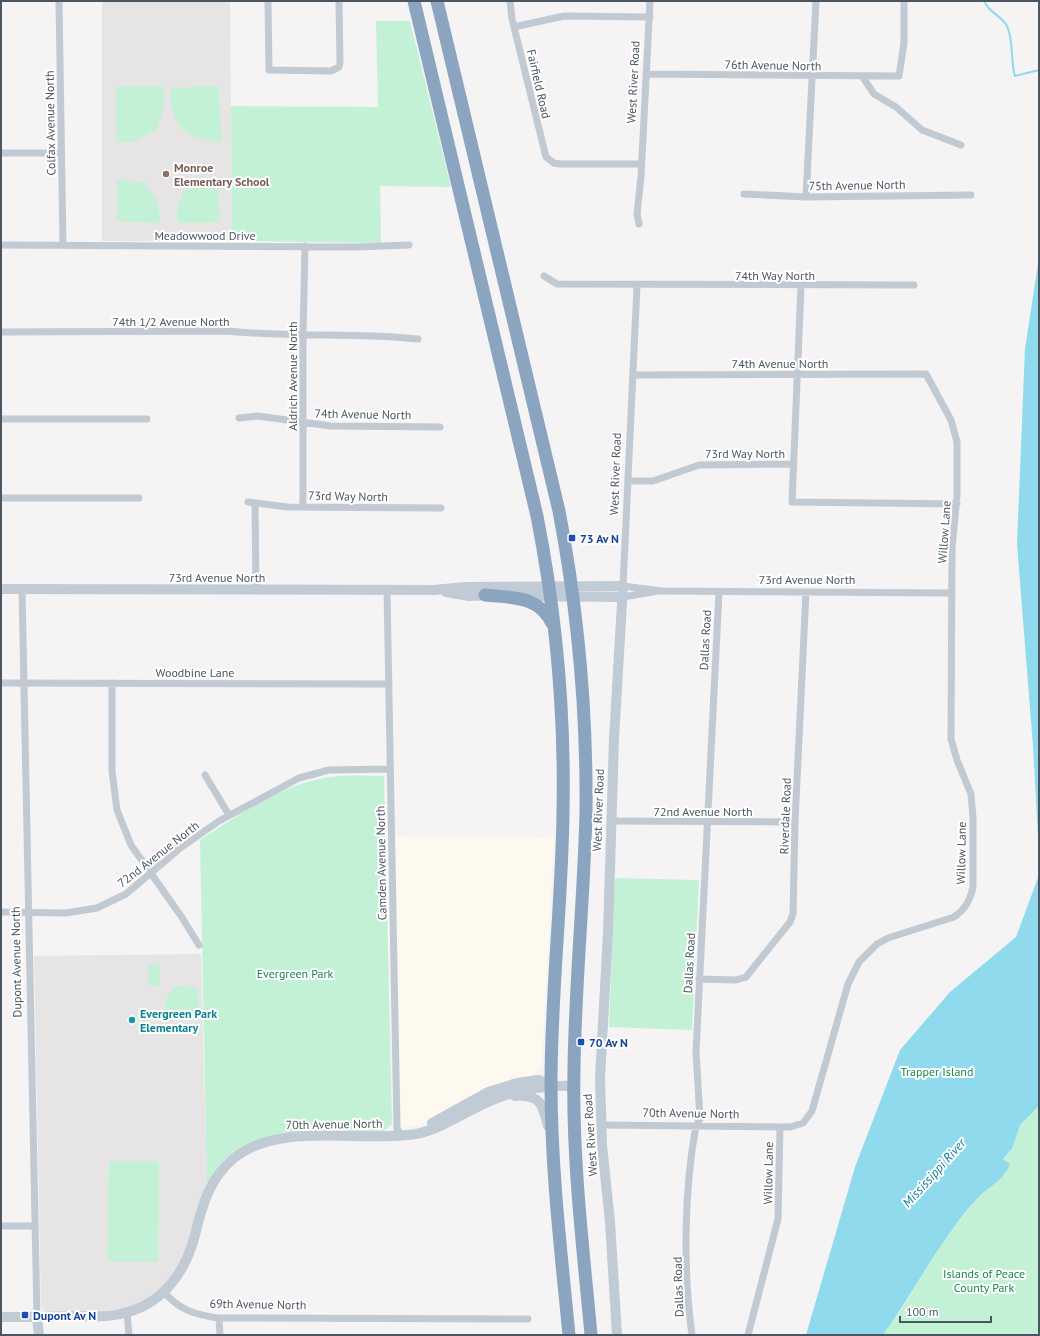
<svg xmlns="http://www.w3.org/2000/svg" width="1040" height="1336" font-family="'PT Sans',sans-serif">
<rect width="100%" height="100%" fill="#f5f3f3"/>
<path fill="#fdf9ef" d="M393,836L554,837L542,1063L540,1068L532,1076L467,1098L419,1125L409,1127H404L401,1123Z"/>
<path fill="#e6e4e5" d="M102,1H230L232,241H102Z
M201,954L207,1184L197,1210L189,1241L179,1266L164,1286L142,1302L122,1310L106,1312L48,1313L43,1310L41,1305L34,956Z"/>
<path fill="#c3f1d5" d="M376,21H410L451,187L380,186L381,243L232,241L231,106L378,107Z
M163,86L164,106L157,129L135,141L117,142L116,87Z
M218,86L222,142C183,140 171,126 170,88Z
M117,179L145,183L158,201L160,223L117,221Z
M218,180L220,222L177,223V207L183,192L198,181Z
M384,776L392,1124L382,1132C334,1133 262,1122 225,1159C218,1166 213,1176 207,1184L200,840C236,817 278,787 320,779C341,774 363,776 384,776Z
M615,878L699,880L692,1030L609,1027Z
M159,964L160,986H149L148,965Z
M175,986L198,988L199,1016L197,1017H166L165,1000Z
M1039,1106V1335H883L905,1304L944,1239L976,1200L1006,1173L1003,1160L1012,1149L1020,1125Z
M109,1161H159L158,1262L108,1261Z"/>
<path fill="#90daee" d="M1039,257V854L1033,746L1017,544L1025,349Z
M1039,875V1106L1020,1125L1012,1149L1003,1159L1010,1164C1004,1181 986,1188 975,1201C938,1242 915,1291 883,1335H806L855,1167L900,1050L950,992L1016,937Z"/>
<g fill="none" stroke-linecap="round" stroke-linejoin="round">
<path stroke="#90daee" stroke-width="2" d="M984,1C990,14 1001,15 1007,26C1014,41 1010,60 1015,76L1039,70"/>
<path stroke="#c1cad2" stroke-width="7" d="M59,1L63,245
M268,1L269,70L331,71L339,67L340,63L339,1
M510,1L512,19L546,157L554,163L560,164H641
M514,27L564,16L650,17
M646,74L899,76L904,43V1
M862,76L874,94L896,107L922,130L961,145
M1,153H61
M744,194L806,197L971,195
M806,197L816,1
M639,224L637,214L641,177L650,1
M1,245L357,247L409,245
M544,276L557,284L914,285
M637,286L623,586L662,591L952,593
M801,286L792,502L957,504
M1,332L228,331C291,338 355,332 418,339
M239,418L258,416L331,426L440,427
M1,419H147
M628,481H653L699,465L793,464
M1,498H139
M248,502L287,507L441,508
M255,503L256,590
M303,507V335L305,246
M22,589L37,1317
M387,590L397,1128L400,1135
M623,597L658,591
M1,683L389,684
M112,683V771L117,810L131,845L181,916L199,945
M205,775L229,815
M611,821L795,822
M1,912L66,913L97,908L126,894L179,849L219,821L299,778L329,770L390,769
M699,979L736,980L746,977L790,922L793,914L795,822L806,592
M601,1125L790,1127L803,1123L812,1111L848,984L859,962L877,944L888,938L954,917C966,909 971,899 973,886V818L971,794L957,760L951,739L952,548L957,496V442L951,420L926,374L633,375
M1,1226H35
M164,1292C179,1310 196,1315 219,1318L528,1319
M127,1313L129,1335
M219,1318L220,1335
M692,1335C683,1270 684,1190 696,1126L700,1119L696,1052L719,592
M748,1335L778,1219L780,1127"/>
<path stroke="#c1cbd6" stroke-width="10" d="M1,589L434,590L465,587L623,586L614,739L608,933L600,1078L602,1145L610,1222L617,1335
M446,592L469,596L491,595
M519,596L623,597
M515,1096C541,1094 543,1105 548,1126
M432,1123L488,1092L517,1083L538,1080L551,1085
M1,1317C25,1317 49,1317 72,1316C88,1316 105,1318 120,1314C161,1306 185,1274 195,1235C202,1206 209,1179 234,1158C280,1121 360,1143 416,1134C441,1129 465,1112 488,1102C515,1090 544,1085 574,1086
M37,1317L39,1335"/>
<path stroke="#8ba5c1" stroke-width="13" d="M414,1L537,516C556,613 565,712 563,812C562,902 551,993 551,1084C551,1168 561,1252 569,1335
M437,1L559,511C578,611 587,711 586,812C584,898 575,984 574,1070C572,1158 583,1247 591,1335
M485,595C512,598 538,595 552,623"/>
</g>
<circle fill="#8d6e63" stroke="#fff" stroke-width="1.5" cx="166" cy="174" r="4"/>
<g fill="#1a4fb4" stroke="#fff" stroke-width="1.5">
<rect x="568" y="534" width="8" height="8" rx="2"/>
<rect x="577" y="1038" width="8" height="8" rx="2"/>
<rect x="21" y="1311" width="8" height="8" rx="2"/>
</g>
<circle fill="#0f9aa8" stroke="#fff" stroke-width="1.5" cx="132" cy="1020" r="4"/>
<g text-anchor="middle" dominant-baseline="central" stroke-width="4" stroke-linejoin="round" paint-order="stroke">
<g font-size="12" fill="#4a5661" stroke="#fff">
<text transform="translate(773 65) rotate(1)">76th Avenue North</text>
<text transform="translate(633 82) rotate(-87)">West River Road</text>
<text transform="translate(539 84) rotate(77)">Fairfield Road</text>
<text transform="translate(50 123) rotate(-91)">Colfax Avenue North</text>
<text transform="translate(857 185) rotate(-1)">75th Avenue North</text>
<text x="205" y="235">Meadowwood Drive</text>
<text x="775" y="275">74th Way North</text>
<text x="171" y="321">74th 1/2 Avenue North</text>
<text x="780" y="363">74th Avenue North</text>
<text transform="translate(292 376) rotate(-90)">Aldrich Avenue North</text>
<text transform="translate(363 414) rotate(1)">74th Avenue North</text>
<text x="745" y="453">73rd Way North</text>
<text transform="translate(615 474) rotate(-88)">West River Road</text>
<text transform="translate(348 496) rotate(1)">73rd Way North</text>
<text transform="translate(944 532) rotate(-86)">Willow Lane</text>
<text x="217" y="577">73rd Avenue North</text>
<text x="807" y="579">73rd Avenue North</text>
<text transform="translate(705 640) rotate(-87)">Dallas Road</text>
<text x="195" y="672">Woodbine Lane</text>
<text transform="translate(598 810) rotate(-88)">West River Road</text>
<text x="703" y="811">72nd Avenue North</text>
<text transform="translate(785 816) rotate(-88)">Riverdale Road</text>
<text transform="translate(961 853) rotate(-89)">Willow Lane</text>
<text transform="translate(158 854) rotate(-38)">72nd Avenue North</text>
<text transform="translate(381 863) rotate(-91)">Camden Avenue North</text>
<text transform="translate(16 962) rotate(-91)">Dupont Avenue North</text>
<text transform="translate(689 963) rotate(-87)">Dallas Road</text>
<text transform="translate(691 1113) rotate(1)">70th Avenue North</text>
<text transform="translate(334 1124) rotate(-1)">70th Avenue North</text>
<text transform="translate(590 1135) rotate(-94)">West River Road</text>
<text transform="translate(768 1173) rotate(-89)">Willow Lane</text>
<text transform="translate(678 1287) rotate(-92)">Dallas Road</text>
<text transform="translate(258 1304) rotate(1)">69th Avenue North</text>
</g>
<g font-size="12" font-weight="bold" fill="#785e54" stroke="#fff" text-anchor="start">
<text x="174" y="167">Monroe<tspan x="174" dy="14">Elementary School</tspan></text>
</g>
<g font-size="12" font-weight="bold" fill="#164399" stroke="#fff" text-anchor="start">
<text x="580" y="538">73 Av N</text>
<text x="589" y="1042">70 Av N</text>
<text x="33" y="1315">Dupont Av N</text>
</g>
<g font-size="12" fill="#17864f" stroke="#fff">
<text x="295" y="973">Evergreen Park</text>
<text x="937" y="1071">Trapper Island</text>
<text x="984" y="1273">Islands of Peace<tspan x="984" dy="14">County Park</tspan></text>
</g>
<g font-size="12" font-weight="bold" fill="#0d838f" stroke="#fff" text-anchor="start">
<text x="140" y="1013">Evergreen Park<tspan x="140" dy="14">Elementary</tspan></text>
</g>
<g font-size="13" font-style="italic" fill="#0c7c9b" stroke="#fff">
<text transform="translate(934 1173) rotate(-48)">Mississippi River</text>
</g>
</g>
<rect width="1040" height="1336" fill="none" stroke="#4a5661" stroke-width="4"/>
<path d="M900 1316v6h91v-6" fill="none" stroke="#4a5661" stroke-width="2"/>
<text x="906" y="1316" font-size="12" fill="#4a5661" stroke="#ffffff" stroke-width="3" paint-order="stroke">100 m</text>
</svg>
